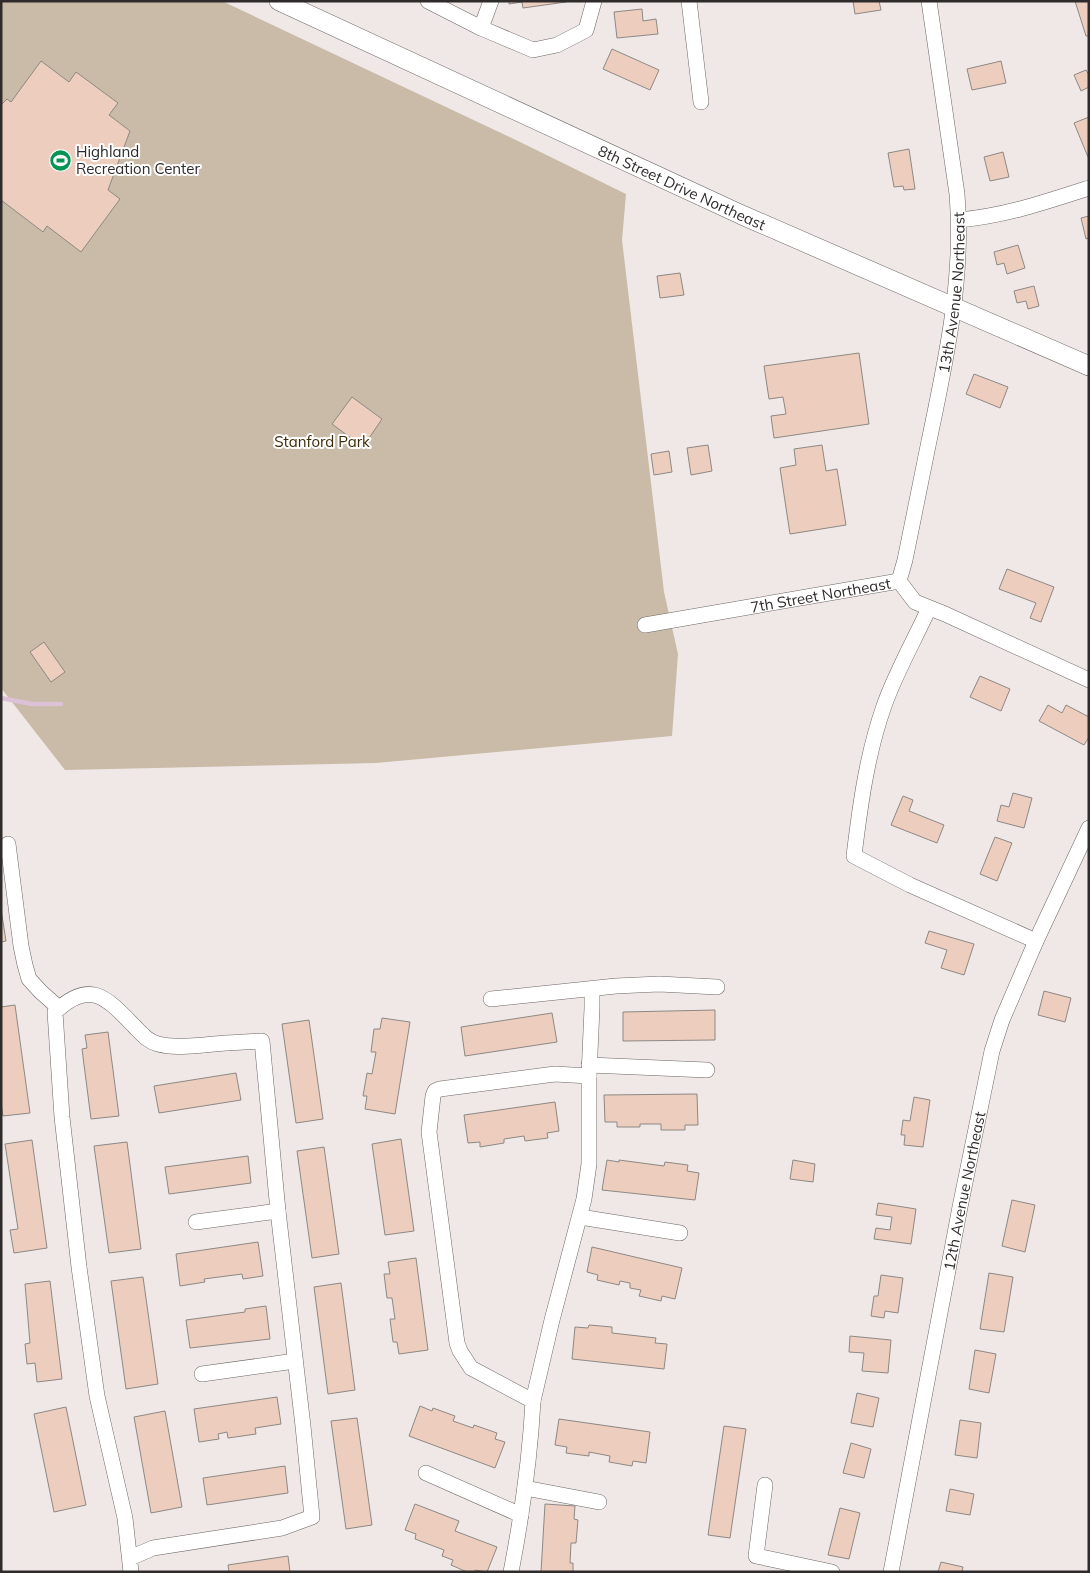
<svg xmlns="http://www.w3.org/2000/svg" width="1090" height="1573" font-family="Mulish,sans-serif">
<rect width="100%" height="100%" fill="#efe8e7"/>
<path fill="#c9bba7" d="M1,1H222L520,142L626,194L622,240L664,592L678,654L672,736L376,763L65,770L1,688Z"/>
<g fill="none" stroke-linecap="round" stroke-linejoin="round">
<path stroke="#dcc1d7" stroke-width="4.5" d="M1,698L32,704H61"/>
</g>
<path fill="#edcebe" stroke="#8d8884" d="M509,1H566V2L523,8L522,2L509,4Z
M853,1H879L881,10L855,14Z
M1075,1H1089V36H1086Z
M642,9L643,21L656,19L658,34L617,38L614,12Z
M612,49L659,70L650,90L603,69Z
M41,61L69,82L76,72L118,103L109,115L130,131L108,190L120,199L81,252L47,226L43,232L1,200V105L7,99L11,102Z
M1001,61L1006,83L972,90L967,69Z
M1086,70L1089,75V87L1081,91L1074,75Z
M1089,117V157H1088L1074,123Z
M909,149L915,189L904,190L903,186L894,187L888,153Z
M1003,152L1009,177L990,181L984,157Z
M1089,216V238L1086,239L1081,218Z
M1018,245L1025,268L1007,274L1004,263L997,265L994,252Z
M680,273L684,295L660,298L657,276Z
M1034,286L1039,306L1028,309L1026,301L1017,303L1014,291Z
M859,353L869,424L774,438L771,416L786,414L783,397L769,399L764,366Z
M974,374L1008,387L1000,408L966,394Z
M352,397L382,419L363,447L332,424Z
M708,445L712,471L691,475L687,448Z
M822,445L826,471L837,469L846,525L790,534L780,468L796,465L794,449Z
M669,451L672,472L654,475L651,454Z
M1007,569L1054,587L1041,622L1030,618L1036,603L999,589Z
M44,642L65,672L51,682L30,652Z
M980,676L1010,689L1001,711L970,697Z
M1048,705L1062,713L1066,705L1089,717V737L1084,745L1039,721Z
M1013,793L1032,798L1024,828L997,821L1001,805L1009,807Z
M903,796L913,800L909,811L944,825L937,843L891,825Z
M995,837L1012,843L997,881L980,874Z
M1,909L6,941L1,942Z
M929,931L974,944L964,975L941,968L947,950L925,943Z
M1044,991L1071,998L1065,1022L1038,1015Z
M15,1005L30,1113L3,1116L1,1104V1007Z
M715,1010V1040L623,1041V1012Z
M552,1013L557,1042L465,1056L461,1027Z
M382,1018L410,1022L395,1114L365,1109L367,1096H363L367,1073L372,1074L376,1052H371L374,1029H380Z
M309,1020L323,1119L296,1123L282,1024Z
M108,1032L119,1116L91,1119L82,1049L87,1048L85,1035Z
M236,1073L241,1100L159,1113L154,1086Z
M697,1094L698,1125H685V1130H661V1124H640V1127H617V1122H605L604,1095Z
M914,1097L930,1100L923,1147L904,1145L905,1135H901L903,1120L910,1121Z
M555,1102L559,1131L547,1133L548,1138L525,1141L524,1136L504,1139V1143L480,1147V1142L468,1143L464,1115Z
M401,1139L414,1231L385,1235L372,1144Z
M32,1140L47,1248L14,1253L10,1230L18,1229L5,1144Z
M127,1142L141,1249L109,1253L94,1146Z
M324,1147L339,1254L312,1258L297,1151Z
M248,1156L251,1183L169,1194L165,1167Z
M607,1160L619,1162V1160L664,1166L665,1162L688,1165L687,1171L699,1173L695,1200L602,1190Z
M793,1160L815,1164L813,1182L790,1179Z
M1012,1200L1035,1205L1025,1252L1002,1246Z
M878,1203L916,1209L911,1244L874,1239L876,1228L890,1230L892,1217L876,1215Z
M258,1242L263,1276L243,1279L242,1274L204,1279L205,1282L180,1286L176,1254Z
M592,1247L682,1268L675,1299L662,1296L661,1301L639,1296L641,1290L630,1288V1283L620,1281L619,1285L597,1280L598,1275L587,1272Z
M416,1258L428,1350L399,1354L397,1342H393L390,1319H395L392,1298H387L384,1274H390L388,1262Z
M989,1273L1013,1277L1004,1332L980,1329Z
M881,1275L903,1278L898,1313L885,1311L884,1318L871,1316L874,1296H878Z
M143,1277L158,1384L126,1389L111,1281Z
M50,1281L62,1379L37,1382L35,1363L27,1364L25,1344L30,1343L25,1284Z
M341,1283L355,1390L328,1394L314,1287Z
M266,1306L270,1339L190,1348L186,1320L245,1312V1309Z
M589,1325L612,1327V1333L656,1338L655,1343L667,1344L664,1369L572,1359L575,1327L588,1328Z
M850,1336L891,1340L888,1373L862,1371L864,1353L849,1352Z
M975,1350L996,1354L989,1393L969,1389Z
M857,1393L879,1398L873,1427L851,1423Z
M277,1397L281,1424L255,1428L256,1434L228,1438L227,1432L218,1434L219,1439L199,1442L194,1409Z
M420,1406L432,1411L433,1408L455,1416L453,1421L473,1428L474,1425L497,1433L495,1439L505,1442L495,1468L409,1436Z
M66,1407L86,1505L54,1512L34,1414Z
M165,1411L182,1507L151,1513L134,1417Z
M357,1418L372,1525L346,1529L331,1421Z
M559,1419L650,1432L646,1463L633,1461L632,1466L609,1462L610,1456L589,1452V1456L566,1453L567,1447L555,1445Z
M960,1420L981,1423L977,1458L955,1455Z
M724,1426L746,1429L730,1538L708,1535Z
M851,1443L871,1449L864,1478L843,1473Z
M285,1466L288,1493L207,1505L203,1478Z
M950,1489L974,1494L970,1515L946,1511Z
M415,1504L459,1521L455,1531L497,1547L487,1572L475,1570L474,1572H467L451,1565L453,1560L442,1556L444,1550L415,1539L416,1534L405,1530Z
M545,1504L575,1506L574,1519L578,1520L576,1543H571L570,1563H573V1572H541Z
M840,1508L860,1513L849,1559L828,1555Z
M288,1556L290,1572H229L228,1565Z
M941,1562L963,1567L962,1572H938Z"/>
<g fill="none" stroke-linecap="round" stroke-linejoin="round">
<defs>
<g id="minor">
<path d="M428,1L481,28L533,50L557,45L586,30L594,1"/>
<path d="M689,1L701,102"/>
<path d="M481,28L491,1"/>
<path d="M959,220C1004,216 1046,202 1089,188"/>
<path id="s1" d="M899,581L905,560C913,521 921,481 929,441C946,360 964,278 957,194L929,1"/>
<path d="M899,581L915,602L945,614L1089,680"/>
<path d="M929,608C915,639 895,674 884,706C867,754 860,806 854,856L910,885L1036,941"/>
<path id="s2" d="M645,625L899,581"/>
<path d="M8,844L21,946L25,965L29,979L41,992L59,1008"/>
<path d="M491,999L616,986L659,984L717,987"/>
<path d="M589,1065L707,1070"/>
<path d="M580,1217L680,1233"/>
<path d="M196,1222L278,1211"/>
<path d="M202,1374L295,1361"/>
<path d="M533,1401L552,1320L584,1199L589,1164V1076L592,1008V989"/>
<path d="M426,1473L521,1515"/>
<path d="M765,1485L756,1556L832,1572"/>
<path d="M525,1488L599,1502"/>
<path d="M130,1558L153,1548L282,1528L312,1517L303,1426L278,1211L262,1041C242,1042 223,1043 204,1045C189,1046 173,1048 158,1044C147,1041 142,1034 134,1026C106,997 90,979 55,1012L62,1117L79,1267L97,1396L125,1518L131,1572"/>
<path d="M511,1572C522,1515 530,1458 533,1401L471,1368L460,1351L457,1343L429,1132L433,1096L435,1091L440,1089L555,1074L589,1076"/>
<path id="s3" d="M891,1572L960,1207L992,1051L1002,1020L1036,941L1089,828"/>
</g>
<g id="major">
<path id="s4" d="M279,1L742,215L1089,366"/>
</g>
</defs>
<use href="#minor" stroke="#6c6665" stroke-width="16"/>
<use href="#major" stroke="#6c6665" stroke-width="20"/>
<use href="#minor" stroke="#fff" stroke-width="15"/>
<use href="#major" stroke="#fff" stroke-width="19"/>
</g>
<defs>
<symbol id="stadium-disc" viewBox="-11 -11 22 22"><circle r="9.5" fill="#069455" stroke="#fff"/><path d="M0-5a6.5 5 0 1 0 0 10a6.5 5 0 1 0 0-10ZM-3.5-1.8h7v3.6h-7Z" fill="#fff"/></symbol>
</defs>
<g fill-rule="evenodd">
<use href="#stadium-disc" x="48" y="148" width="25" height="25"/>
</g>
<g text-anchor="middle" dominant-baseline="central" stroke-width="4" stroke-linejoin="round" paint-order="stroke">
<g font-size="15" fill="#2e2b2a" stroke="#fff" text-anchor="start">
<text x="76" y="151">Highland<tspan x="76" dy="17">Recreation Center</tspan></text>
</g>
<g font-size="15" fill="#2e2b2a" stroke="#fff">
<text stroke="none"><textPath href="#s4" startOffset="444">8th Street Drive Northeast</textPath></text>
<text stroke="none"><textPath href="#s1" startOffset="294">13th Avenue Northeast</textPath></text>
<text stroke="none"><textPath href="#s2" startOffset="178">7th Street Northeast</textPath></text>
<text stroke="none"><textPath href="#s3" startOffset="388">12th Avenue Northeast</textPath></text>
</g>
<g font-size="15" fill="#3d2905" stroke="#fff">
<text x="322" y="441">Stanford Park</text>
</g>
</g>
<rect width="1090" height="1573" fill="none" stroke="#2e2b2a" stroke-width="5"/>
</svg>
